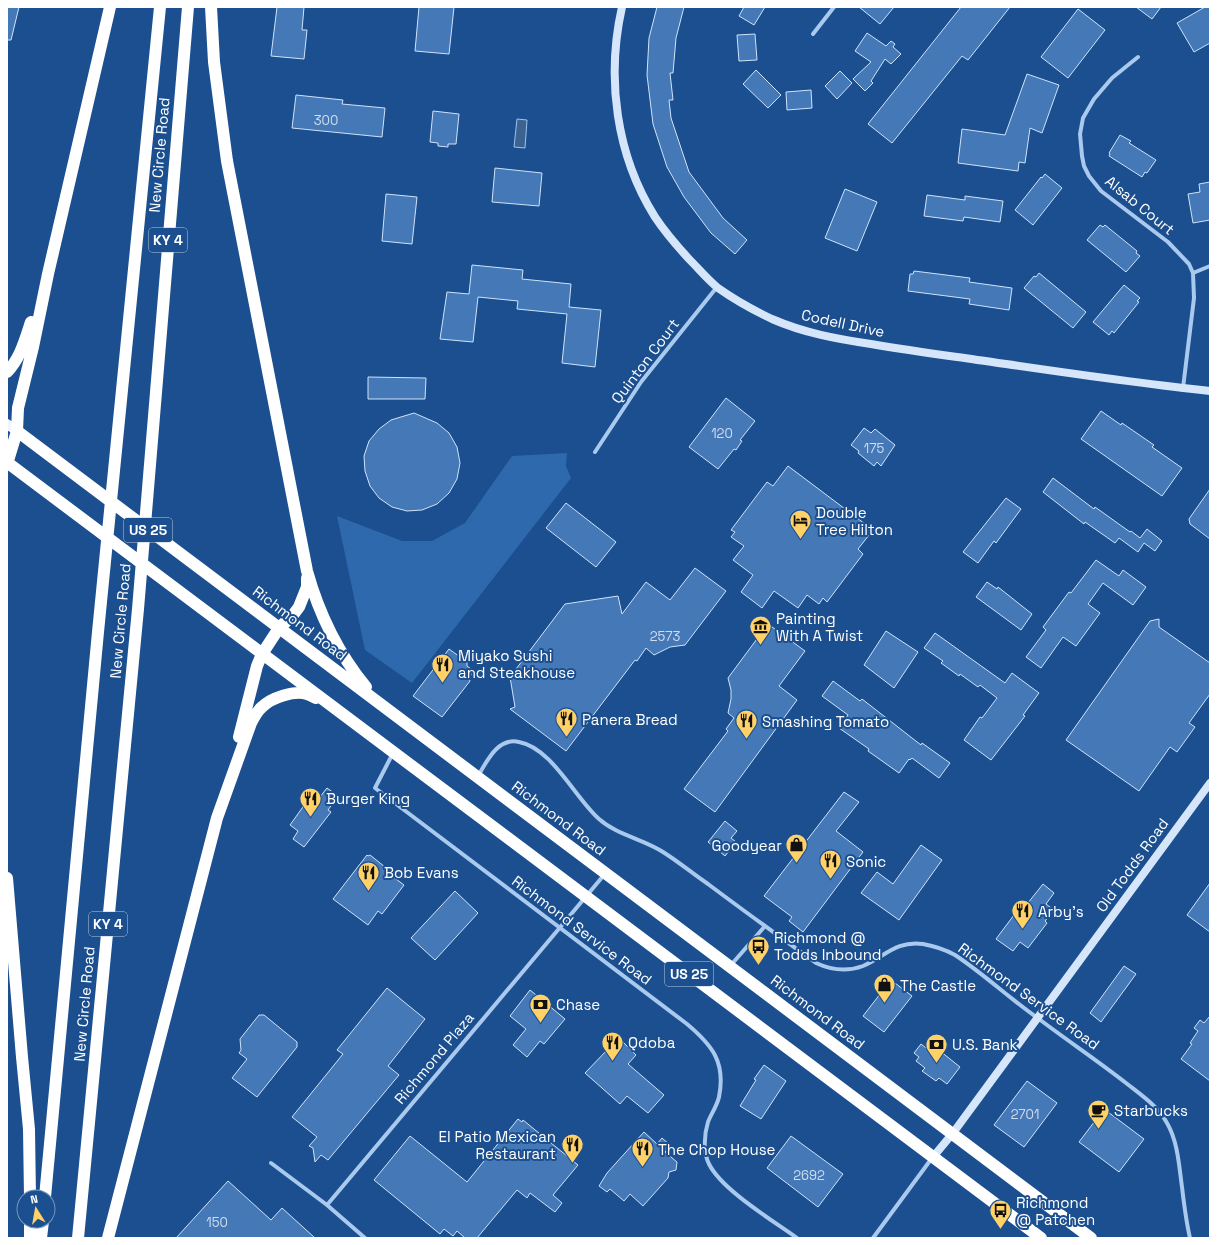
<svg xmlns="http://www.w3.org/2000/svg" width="1217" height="1245" font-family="'Space Grotesk',sans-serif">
<rect width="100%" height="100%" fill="#1b4f8f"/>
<path fill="#2e69ad" d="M567,453L566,466L571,478L412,683L365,650L337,516L402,541H432L465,523L512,456Z"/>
<path fill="#3c6290" stroke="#9cc4f0" d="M517,119L527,120L525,148L514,147Z"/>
<path fill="#4478b7" stroke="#cfe3fa" d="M7,7H19L11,40H7Z
M277,7H304L302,30H307L304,59L271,56Z
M419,7H454L449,54L415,51Z
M657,7H684L676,38L673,73H670L673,100H669L671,118L689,172L723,218L747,240L735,254L711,233L684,197L667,167L653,124L647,75L649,38Z
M744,7H765L754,25L739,16Z
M859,7H894L880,24Z
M961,7H1010L968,60L962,56L892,143L868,124Z
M1136,7H1161L1152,19Z
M1205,7H1210V43L1194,52L1177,23Z
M1078,9L1105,30L1068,78L1041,57Z
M867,33L886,46L891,41L895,44L893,47L901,54L891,64L885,59L871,81L873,83L865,91L853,79L871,62L855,51Z
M755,34L757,60L739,61L737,35Z
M756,70L781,95L768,108L743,84Z
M840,71L852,83L837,99L825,86Z
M1027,74L1059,85L1042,133L1030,128L1025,163L1019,162L1018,171L958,163L962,129L1005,135Z
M811,90L812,108L787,110L786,92Z
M296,95L343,100L342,104L385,108L382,137L292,128Z
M433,111L459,114L456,144H448V147L438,146V143L430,142Z
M1120,135L1131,141L1129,143L1156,160L1147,173L1145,172L1142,177L1109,156L1110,154L1109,153Z
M495,168L542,173L539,206L492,202Z
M1045,174L1062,188L1033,225L1015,210L1041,177L1042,178Z
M1210,182V220L1193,223L1188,194L1200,192L1199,184Z
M845,189L877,202L857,251L825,238Z
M386,194L417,197L412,244L382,241Z
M927,195L965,200V196L1003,201L1000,222L964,217L963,221L924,216Z
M1100,225L1103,227L1105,225L1137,251L1136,253L1140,256L1126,272L1087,240Z
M472,265L523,270L522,279L571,284L569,307L601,310L595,367L562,363L567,314L517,309L518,301L478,297L473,342L440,339L447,292L469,294Z
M914,271L970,278L969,282L1012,288L1009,310L969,304L970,299L908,291L910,274H913Z
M1039,273L1086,312L1073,328L1024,288L1034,276L1036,277Z
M1124,285L1140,298L1137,301L1139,302L1114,333L1112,331L1109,335L1093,322Z
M368,377L426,378L425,399H368Z
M726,398L755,421L740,440L742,441L736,450L734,449L718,469L689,447Z
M1101,411L1121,425L1122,423L1154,445L1152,447L1182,468L1162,496L1081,439Z
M414,413L437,423L449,433L457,447L460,463L457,479L449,493L437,504L422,510L407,511L392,507L379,498L370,486L365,471L364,456L369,441L379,429L391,420Z
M864,428L871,433L875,429L895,445L881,466L877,462L874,466L858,453L859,451L851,445Z
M788,466L873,530L858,549L863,554L827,602L823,598L819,604L807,595L798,608L774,591L762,608L741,592L753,575L733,560L744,546L731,537L735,532L731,530L767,482L773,486Z
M1053,478L1094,509L1095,507L1130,532L1131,531L1140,538L1147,529L1162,541L1155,551L1144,543L1138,552L1119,538L1115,543L1085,522L1084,524L1043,492Z
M1210,489V539L1190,524L1189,519Z
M1006,498L1021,509L996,543L994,541L978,563L963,552Z
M566,503L616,542L596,567L546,528Z
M1096,560L1119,576L1123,570L1146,587L1133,605L1103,583L1088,604L1100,613L1076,646L1063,637L1041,668L1026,657L1046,630L1043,627L1069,592L1071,593Z
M695,568L726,591L685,645L670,647L654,655L646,648L637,661L635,660L566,751L510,709L515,707L510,677L565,604L618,596L622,614L646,582L670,600Z
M987,582L997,589L998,587L1032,614L1021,630L976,597Z
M1159,619V627L1210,663V694L1189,723L1195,727L1177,752L1170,747L1139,791L1066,740L1150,621Z
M768,624L805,651L779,686L797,700L715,812L684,789L728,731L726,729L734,718L728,713L731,699V690L728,678Z
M886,631L918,652L894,688L864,665Z
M935,633L1005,683L1012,673L1039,693L1023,715L1025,716L991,760L964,740L980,717L982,718L997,698L980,685L978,687L960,674L959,676L941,663L943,661L924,648Z
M449,649L467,662V666L471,669L472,674L469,678L470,681L442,717L413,696Z
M833,681L860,701L862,699L921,745L922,743L950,763L939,778L912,758L910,760L909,759L899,773L868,751L869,749L839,728L848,715L822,696Z
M327,788L338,796L328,810L331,812L304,847L293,839L298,831L290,825L305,804L311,808Z
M844,792L859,802L836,831L863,852L803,932L789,921L792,917L764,896Z
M725,821L737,831L731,838L736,842L725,856L708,842Z
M921,845L942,860L899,920L861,893L877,872L893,884Z
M367,855L368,856L370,855L390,871L388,873L404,885L382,914L378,911L368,925L333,899Z
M1210,883V932L1187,915Z
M1043,884L1054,893L1046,904L1054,910L1045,921L1047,923L1028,948L1020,942L1013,951L996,939L1017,911L1020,913Z
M455,891L478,913L435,960L411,938Z
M1124,966L1136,974L1101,1022L1090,1013Z
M891,980L912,996L884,1032L863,1016Z
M387,988L425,1019L388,1066L399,1075L328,1160L321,1155L315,1162L313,1148L309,1146L317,1137L292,1117L343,1054L337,1050Z
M530,990L565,1019L544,1044L540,1041L527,1057L513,1045L526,1029L510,1016Z
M259,1015H264L297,1042V1047L257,1097L232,1078L247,1059L239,1053L241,1050L240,1039Z
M1210,1016V1081L1181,1059L1192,1044L1190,1043L1198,1031L1194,1028L1200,1020L1204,1023Z
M615,1037L622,1041L636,1055L628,1064L664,1095L648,1113L627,1096L620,1104L585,1073L609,1048L612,1038H614Z
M930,1043L960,1067L947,1084L939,1078L936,1081L922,1071L925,1068L916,1061L919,1057L914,1053L921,1044L926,1048Z
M764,1065L786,1081L761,1119L740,1106L756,1080L754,1079Z
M1027,1081L1057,1103L1024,1147L994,1125Z
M1104,1109L1144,1139L1119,1172L1079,1142Z
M518,1119L522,1122L523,1120L578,1165L553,1195L562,1203L555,1212L530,1193L527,1198L517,1190L477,1238H465L457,1231L453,1236L444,1229L440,1234L374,1180L410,1136L467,1182Z
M644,1132L657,1144L662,1138L671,1146L665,1152L677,1162L676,1170L669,1172L668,1178L643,1206L630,1194L624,1201L610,1189L607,1192L599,1186L607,1173Z
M791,1136L843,1174L818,1207L767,1168Z
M228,1181L271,1220L282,1208L315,1238H176Z"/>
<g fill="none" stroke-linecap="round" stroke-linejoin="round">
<path stroke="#a9c9ee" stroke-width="4" d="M813,34L834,7
M1138,57L1112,78L1094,99L1083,118L1080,134L1082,156L1084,166L1089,176L1101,191L1168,242L1189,264L1193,273L1194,298L1183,388
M1193,273L1210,266
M595,452L641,382L717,287
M393,753L375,788L687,1024C712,1045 726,1062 719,1097C717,1106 711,1114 708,1122C704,1135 703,1152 709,1164C722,1190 772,1220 797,1238
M478,776C487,761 498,737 519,742C552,748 575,798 599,819C617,835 643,839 663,852C679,862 693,874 708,884C744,911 780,937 816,963C831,970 847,972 863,966C884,957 897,940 923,944C934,946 946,950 955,955C984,974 1010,999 1039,1019C1068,1041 1098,1061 1126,1083C1141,1095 1158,1106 1167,1123C1178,1142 1179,1166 1182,1187C1184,1204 1186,1221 1190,1238
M731,965L765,926
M271,1163L327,1205L604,875
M327,1205L365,1238
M873,1238L932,1158"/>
<path stroke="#d6e6fa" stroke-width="8" d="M622,7C606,78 616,155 655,217C665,232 677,246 689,259C698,268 708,280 718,288C735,300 753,310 772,319C804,333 837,339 871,344C900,349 928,353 957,357C1041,369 1125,382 1210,391
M933,1157L953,1133L1210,783"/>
<path stroke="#f0f6ff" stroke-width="10" d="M7,424L17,431"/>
<path stroke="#fff" stroke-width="12" d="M211,7L214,62L227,161L307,571C319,614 338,653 366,687
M7,372C20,359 25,340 31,322
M17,431L1091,1238
M8,463L1041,1238
M7,464L17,431L18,408L33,347L48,274L110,7
M239,737L257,666L262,654L279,628L293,615L299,607L307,587V578
M7,878L22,1057L29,1129L30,1197
M45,1197L98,632L160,7
M30,1238V1221
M41,1238L43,1221
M78,1238L138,609L188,7
M108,1238L217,818L251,723C254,717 257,711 262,707C271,698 294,690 307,694C310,695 313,697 316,698"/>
</g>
<defs>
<symbol id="hotel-pin" viewBox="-11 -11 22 30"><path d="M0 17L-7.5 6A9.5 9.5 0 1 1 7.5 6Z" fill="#ffd166" stroke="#1b4f8f"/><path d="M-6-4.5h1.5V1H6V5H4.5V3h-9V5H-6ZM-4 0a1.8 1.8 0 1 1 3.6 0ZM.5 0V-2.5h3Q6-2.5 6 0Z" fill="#111"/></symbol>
<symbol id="museum-pin" viewBox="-11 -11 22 30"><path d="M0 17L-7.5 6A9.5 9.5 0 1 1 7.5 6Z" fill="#ffd166" stroke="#1b4f8f"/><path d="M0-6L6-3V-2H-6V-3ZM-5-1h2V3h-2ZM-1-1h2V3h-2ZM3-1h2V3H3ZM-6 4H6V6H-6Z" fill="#111"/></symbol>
<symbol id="restaurant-pin" viewBox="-11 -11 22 30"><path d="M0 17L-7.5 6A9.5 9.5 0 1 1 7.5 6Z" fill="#ffd166" stroke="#1b4f8f"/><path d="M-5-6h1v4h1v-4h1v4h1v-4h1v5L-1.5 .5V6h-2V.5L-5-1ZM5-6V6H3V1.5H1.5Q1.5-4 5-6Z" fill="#111"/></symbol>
<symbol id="shop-pin" viewBox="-11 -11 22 30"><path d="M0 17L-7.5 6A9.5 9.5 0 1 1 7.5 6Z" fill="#ffd166" stroke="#1b4f8f"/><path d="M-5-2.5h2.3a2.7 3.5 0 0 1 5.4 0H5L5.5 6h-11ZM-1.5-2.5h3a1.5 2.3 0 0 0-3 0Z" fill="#111"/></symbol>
<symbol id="bus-pin" viewBox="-11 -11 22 30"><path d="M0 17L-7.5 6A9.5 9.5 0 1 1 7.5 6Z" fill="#ffd166" stroke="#1b4f8f"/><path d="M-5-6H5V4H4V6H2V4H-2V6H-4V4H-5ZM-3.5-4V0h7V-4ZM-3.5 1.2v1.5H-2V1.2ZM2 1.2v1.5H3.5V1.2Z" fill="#111"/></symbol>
<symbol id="bank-pin" viewBox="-11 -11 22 30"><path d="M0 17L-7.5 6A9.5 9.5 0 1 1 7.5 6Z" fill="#ffd166" stroke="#1b4f8f"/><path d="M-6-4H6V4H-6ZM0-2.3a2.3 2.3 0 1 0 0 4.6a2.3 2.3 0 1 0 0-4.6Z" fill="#111"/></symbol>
<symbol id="cafe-pin" viewBox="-11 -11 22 30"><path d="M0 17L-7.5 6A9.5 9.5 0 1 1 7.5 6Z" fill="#ffd166" stroke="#1b4f8f"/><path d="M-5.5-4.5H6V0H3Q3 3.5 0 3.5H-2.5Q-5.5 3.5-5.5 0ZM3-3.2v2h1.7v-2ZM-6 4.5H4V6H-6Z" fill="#111"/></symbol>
</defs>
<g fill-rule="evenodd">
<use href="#hotel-pin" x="788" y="508" width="25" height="34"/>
<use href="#museum-pin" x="748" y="614" width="25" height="34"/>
<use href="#restaurant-pin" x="430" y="652" width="25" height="34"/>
<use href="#restaurant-pin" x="554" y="706" width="25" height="34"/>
<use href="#restaurant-pin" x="734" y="708" width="25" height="34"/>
<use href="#restaurant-pin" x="298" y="786" width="25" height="34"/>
<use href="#shop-pin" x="784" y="832" width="25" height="34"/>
<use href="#restaurant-pin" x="818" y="848" width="25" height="34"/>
<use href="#restaurant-pin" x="356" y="860" width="25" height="34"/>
<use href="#restaurant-pin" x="1010" y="898" width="25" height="34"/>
<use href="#bus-pin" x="746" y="934" width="25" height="34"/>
<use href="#shop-pin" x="872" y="972" width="25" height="34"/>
<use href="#bank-pin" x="528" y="992" width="25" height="34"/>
<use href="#restaurant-pin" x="600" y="1030" width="25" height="34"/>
<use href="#bank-pin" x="924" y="1032" width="25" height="34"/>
<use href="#cafe-pin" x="1086" y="1098" width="25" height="34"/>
<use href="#restaurant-pin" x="560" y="1132" width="25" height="34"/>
<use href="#restaurant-pin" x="630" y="1136" width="25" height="34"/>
<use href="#bus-pin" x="988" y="1198" width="25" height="34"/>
</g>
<g text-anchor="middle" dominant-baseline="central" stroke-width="4" stroke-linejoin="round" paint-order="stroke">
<g font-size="13" fill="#d0dded">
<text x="326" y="120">300</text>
<text x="722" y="433">120</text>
<text x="874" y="448">175</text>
<text x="665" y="636">2573</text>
<text x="1025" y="1114">2701</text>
<text x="809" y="1175">2692</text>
<text x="217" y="1222">150</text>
</g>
<g fill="#1b4f8f" stroke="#bbcadd" stroke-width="1">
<rect x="149" y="228" width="38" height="24" rx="3"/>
<rect x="124" y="518" width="48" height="24" rx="3"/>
<rect x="89" y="912" width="38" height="24" rx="3"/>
<rect x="665" y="962" width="48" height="24" rx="3"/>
</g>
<g font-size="14" font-weight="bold" fill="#fff">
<text x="168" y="240">KY 4</text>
<text x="148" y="530">US 25</text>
<text x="108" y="924">KY 4</text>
<text x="689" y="974">US 25</text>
</g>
<g font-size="15" fill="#fff" stroke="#1b4f8f">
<text transform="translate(159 155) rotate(-85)">New Circle Road</text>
<text transform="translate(1140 205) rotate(39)">Alsab Court</text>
<text transform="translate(843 323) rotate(12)">Codell Drive</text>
<text transform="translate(645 361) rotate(-53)">Quinton Court</text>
<text transform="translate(120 621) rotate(-85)">New Circle Road</text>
<text transform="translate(300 623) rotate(37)">Richmond Road</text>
<text transform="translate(559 818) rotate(37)">Richmond Road</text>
<text transform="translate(1132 865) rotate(-54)">Old Todds Road</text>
<text transform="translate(582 930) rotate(37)">Richmond Service Road</text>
<text transform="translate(1029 996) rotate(36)">Richmond Service Road</text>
<text transform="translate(84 1004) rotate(-85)">New Circle Road</text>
<text transform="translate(818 1012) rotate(37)">Richmond Road</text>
<text transform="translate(434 1058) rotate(-50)">Richmond Plaza</text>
</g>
<g font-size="15" fill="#fff" stroke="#1b4f8f" text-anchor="start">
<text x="816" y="512">Double<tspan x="816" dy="17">Tree Hilton</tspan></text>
<text x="776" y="618">Painting<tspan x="776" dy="17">With A Twist</tspan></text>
<text x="458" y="655">Miyako Sushi<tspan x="458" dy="17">and Steakhouse</tspan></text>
<text x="582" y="719">Panera Bread</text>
<text x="762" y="721">Smashing Tomato</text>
<text x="326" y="798">Burger King</text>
<text x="782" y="845" text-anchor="end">Goodyear</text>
<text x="846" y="861">Sonic</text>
<text x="384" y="872">Bob Evans</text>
<text x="1038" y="911">Arby's</text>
<text x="774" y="937">Richmond @<tspan x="774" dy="17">Todds Inbound</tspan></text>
<text x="900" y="985">The Castle</text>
<text x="556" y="1004">Chase</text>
<text x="628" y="1042">Qdoba</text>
<text x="952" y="1044">U.S. Bank</text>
<text x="1114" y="1110">Starbucks</text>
<text x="556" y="1136" text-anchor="end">El Patio Mexican<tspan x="556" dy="17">Restaurant</tspan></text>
<text x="658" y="1149">The Chop House</text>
<text x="1016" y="1202">Richmond<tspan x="1016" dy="17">@ Patchen</tspan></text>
</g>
</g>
<rect width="1217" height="1245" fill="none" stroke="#ffffff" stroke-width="16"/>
<g transform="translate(36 1209) rotate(349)"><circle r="19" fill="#1b4f8f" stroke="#7695bc"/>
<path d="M0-3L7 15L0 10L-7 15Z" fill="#ffd166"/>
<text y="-6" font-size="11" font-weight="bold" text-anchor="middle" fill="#ffffff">N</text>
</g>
</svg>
